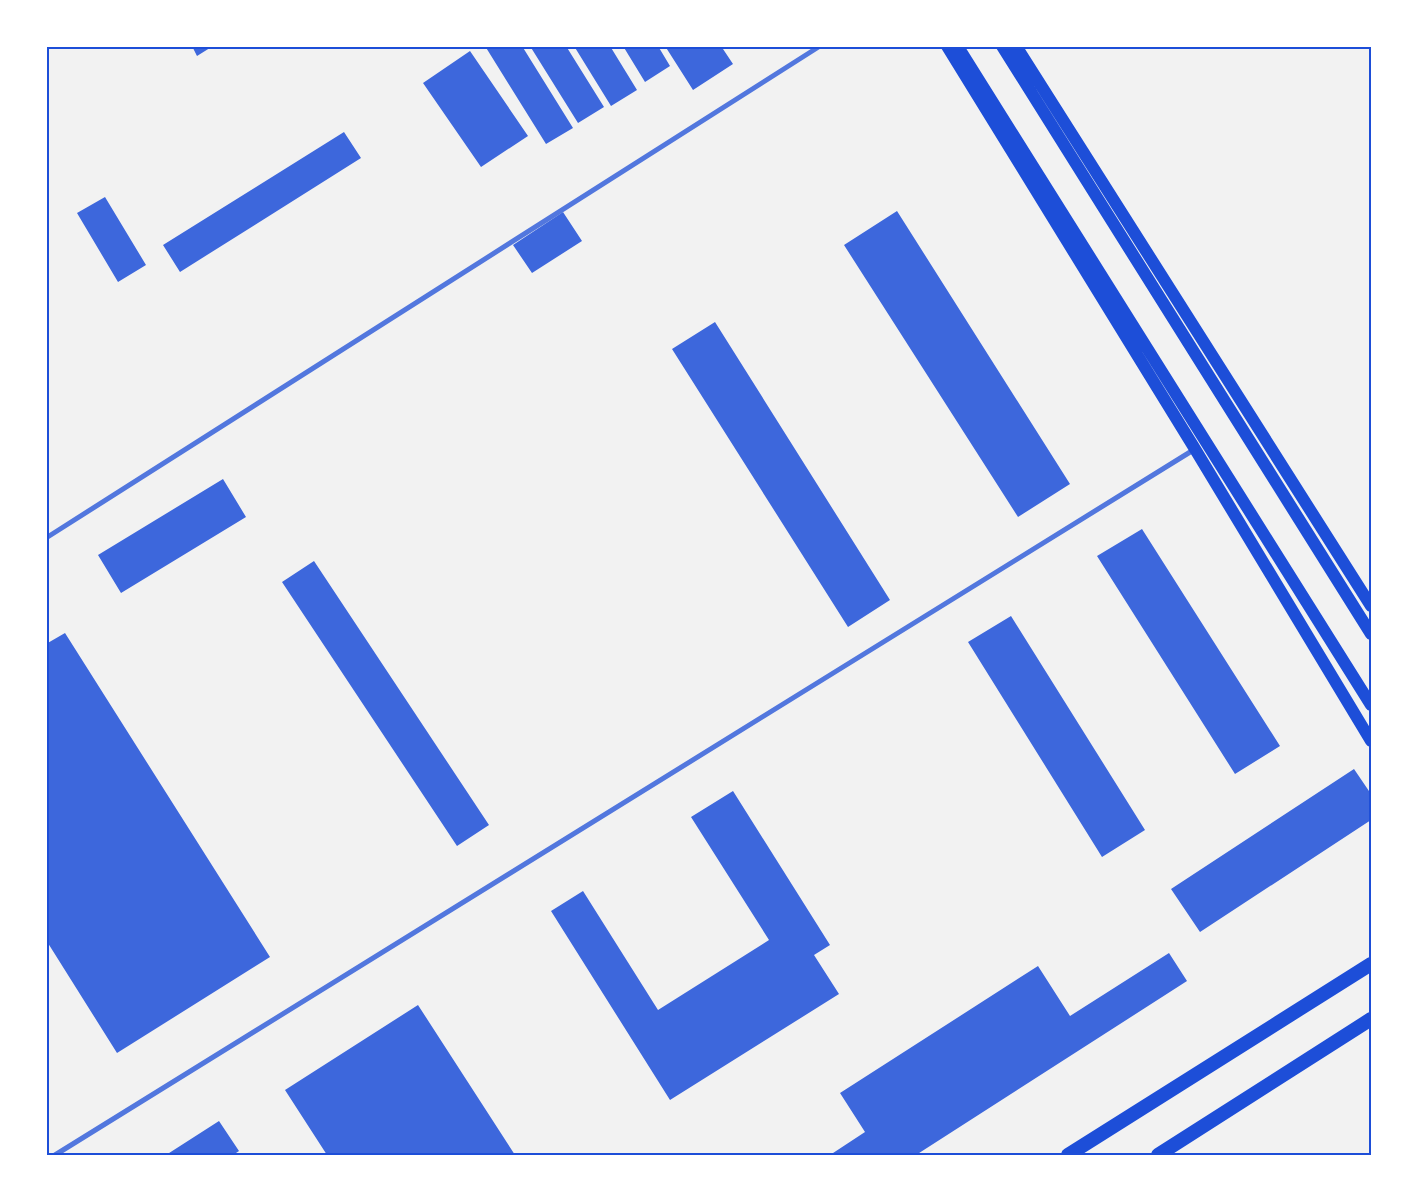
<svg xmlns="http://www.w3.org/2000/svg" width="1417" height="1201" font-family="Cabin,sans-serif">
<rect width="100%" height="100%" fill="#f2f2f2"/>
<path fill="#3d67dc" d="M192,46H213L197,56Z
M485,46H522L573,128L546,144Z
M530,46H566L604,107L578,123Z
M574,46H610L637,90L611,106Z
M623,46H658L670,66L645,82Z
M665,46H721L733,64L693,90Z
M470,51L528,136L481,167L423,83Z
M344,132L361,158L180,272L163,245Z
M105,197L146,265L118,282L77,213Z
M897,211L1070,484L1018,517L844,245Z
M563,212L582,241L532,273L513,245Z
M715,322L890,600L848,627L672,349Z
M223,479L246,517L121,593L98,555Z
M1142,529L1280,746L1235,774L1097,556Z
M314,561L489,825L457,846L282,582Z
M1011,616L1145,830L1102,857L968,642Z
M65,633L270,957L117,1053L46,940V644Z
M1354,769L1371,794V820L1200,932L1171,889Z
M733,791L830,945L814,955L839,994L670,1100L551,911L583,891L658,1010L769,940L691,817Z
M1169,953L1187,981L916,1155H830L865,1132L840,1093L1038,966L1070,1016Z
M418,1005L515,1155H327L285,1090Z
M219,1121L239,1151L233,1155H166Z"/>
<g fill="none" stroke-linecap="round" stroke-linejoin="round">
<path stroke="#5277de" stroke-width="5" d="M46,538L820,46
M55,1155L1195,449"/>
<path stroke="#1d4ed8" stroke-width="12" d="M947,46L1195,449L1371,741
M1002,46L1371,634
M1016,46L1371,606
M960,50L1371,705"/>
<path stroke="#1d4ed8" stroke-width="14" d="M1068,1155L1371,964
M1158,1155L1371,1019"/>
</g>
<rect width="1417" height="1201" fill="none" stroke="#ffffff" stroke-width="95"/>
<rect x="48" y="48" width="1322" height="1106" fill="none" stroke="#1d4ed8" stroke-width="2"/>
</svg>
